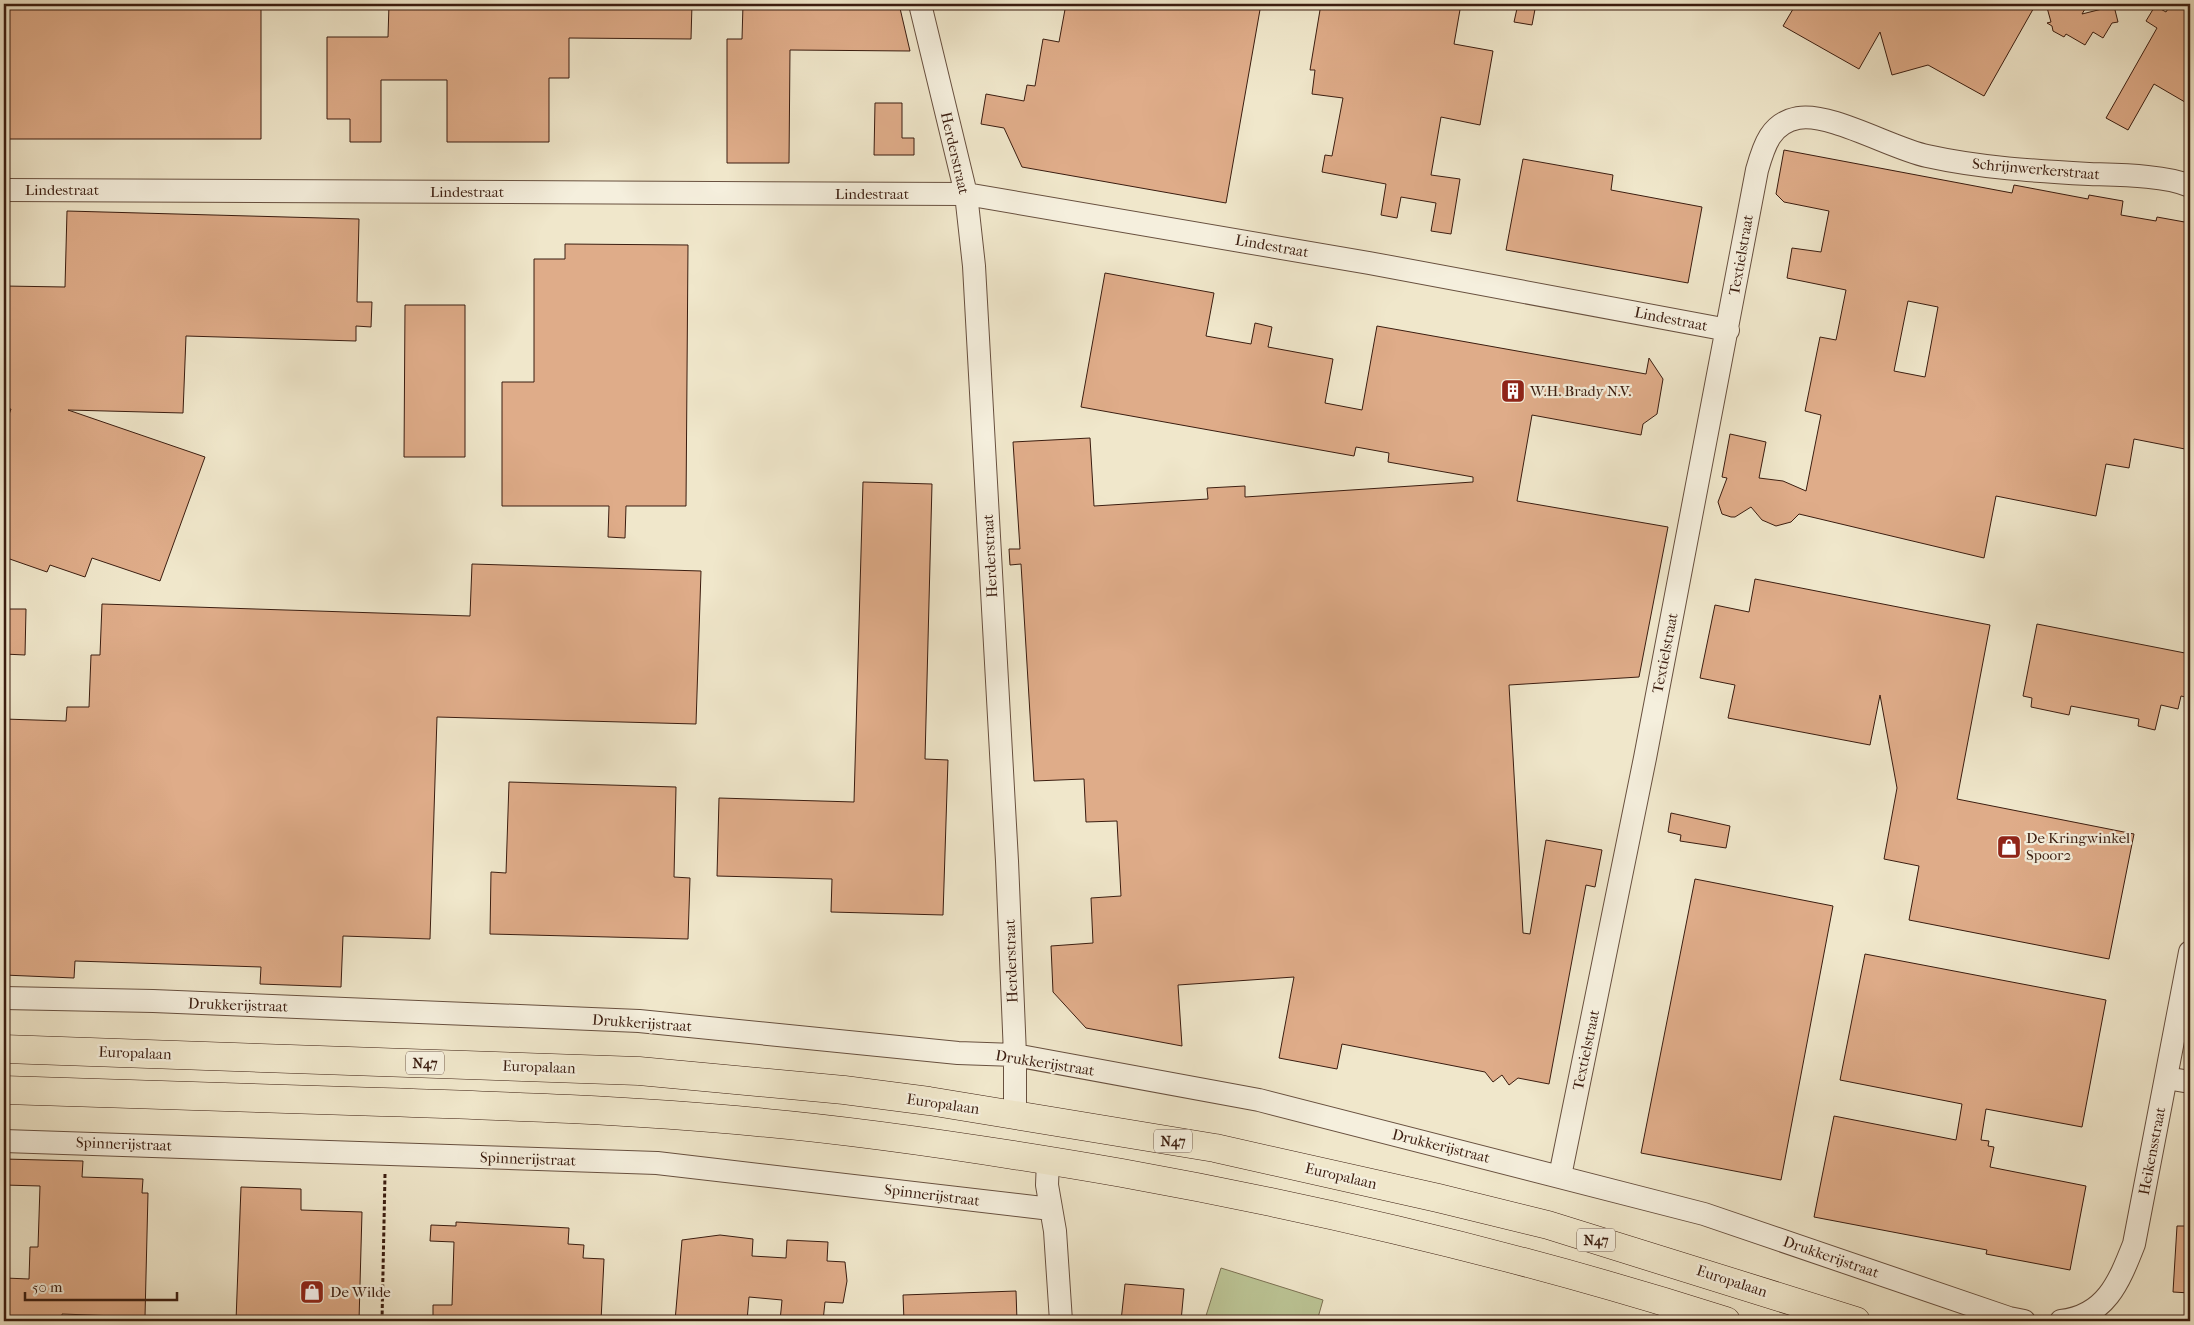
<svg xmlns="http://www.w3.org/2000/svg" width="2194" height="1325" font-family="'IM FELL French Canon',serif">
<rect width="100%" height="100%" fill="#f0e7cb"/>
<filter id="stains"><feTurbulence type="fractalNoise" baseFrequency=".004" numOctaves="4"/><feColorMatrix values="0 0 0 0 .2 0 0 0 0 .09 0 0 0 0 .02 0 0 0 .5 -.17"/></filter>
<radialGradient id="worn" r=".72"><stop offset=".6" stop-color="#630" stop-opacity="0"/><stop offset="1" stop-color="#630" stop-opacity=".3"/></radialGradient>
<path fill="#bcc596" stroke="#7c7153" d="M1221,1268L1323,1300L1317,1321H1212L1205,1319Z"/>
<path fill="#dfac89" stroke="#3b1d10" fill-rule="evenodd" d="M4,4H261V139H4Z
M389,4H692L691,39L569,38V78H549V142H447V80H381V142H350V119H327V37H388Z
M743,4H899L910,51L790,50L789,163H727V39H742Z
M1066,4H1261L1226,203L1022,167L1004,128L981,124L986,94L1024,101L1027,85L1035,86L1043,39L1059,42Z
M1321,4H1461L1454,44L1493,51L1480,125L1441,117L1431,175L1460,179L1451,234L1431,231L1436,203L1401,197L1397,218L1381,215L1386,184L1322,172L1325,155L1332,156L1343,98L1312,94L1315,70H1310Z
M1518,4H1536L1532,25L1514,22Z
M1796,4H2036L1984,96L1928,65L1892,75L1880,32L1859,69L1783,26Z
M2046,4H2088L2082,14L2114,6L2118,22L2112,23L2103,38L2093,32L2085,45L2066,34L2064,37L2053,31L2052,26L2047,23L2051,22Z
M2171,4H2190V105L2154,84L2128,130L2106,118L2157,28L2146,21L2155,6L2166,12Z
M875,103H902V138H914V155H874Z
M1784,150L2012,193L2014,185L2088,199L2089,195L2123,201L2121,215L2156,221L2157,217L2190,223V450L2134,439L2129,468L2106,464L2096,516L1996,496L1984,558L1799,514L1791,522L1776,526L1762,520L1751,507L1735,517H1731L1722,514L1718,502L1727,478L1722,477L1730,434L1766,442L1759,478L1783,481L1806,491L1821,415L1805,411L1820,337L1836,340L1846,290L1787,278L1792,248L1821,252L1829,211L1784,202L1776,194ZM1908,301L1938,307L1925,377L1894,371Z
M1523,159L1613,175L1611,190L1702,207L1688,283L1506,250Z
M67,211L359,219L357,302H372L371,327L356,326V341L186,336L183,413L68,410L205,457L160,581L92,558L85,577L50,565L47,572L4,557V429L11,409H4V286L65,287Z
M565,244L688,245L686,506H626L625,538L608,537L609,506H502V382H534V259H565Z
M1105,273L1214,293L1206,336L1251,344L1255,323L1272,327L1268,347L1333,359L1325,403L1362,410L1377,326L1646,374L1649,358L1663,379L1657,414L1643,424L1641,435L1532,415L1517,501L1668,527L1639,677L1509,685L1523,933L1530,934L1546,840L1602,850L1595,887L1586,885L1549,1084L1518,1078L1509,1085L1502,1075L1493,1082L1485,1072L1342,1044L1337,1069L1279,1058L1294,977L1178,985L1182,1046L1086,1028L1053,992L1051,946L1093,943L1091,898L1121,896L1117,821L1086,822L1084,779L1034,781L1021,564L1010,565L1009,549H1020L1013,442L1090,438L1094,506L1208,499L1207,488L1245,486V497L1473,482V477L1388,462L1389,453L1356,447L1354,456L1081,407Z
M405,305H465V457H404Z
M863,482L932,484L925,759L948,760L943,915L831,912L832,879L717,876L719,798L854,802Z
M472,564L701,571L696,724L437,717L430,939L343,936L341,987L260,984L261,967L75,961L74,978L4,975V719L66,721L67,707H89L91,655H100L102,604L470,616Z
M1755,579L1990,625L1957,799L2134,834L2109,959L1909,920L1919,866L1884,859L1897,788L1880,695L1870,745L1728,718L1735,685L1700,678L1715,605L1749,612Z
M4,609H26L25,655L4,654Z
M2037,624L2190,654V698L2181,696L2178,709L2161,705L2155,730L2138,726L2139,719L2071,706L2069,715L2031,707L2032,698L2023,696Z
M509,782L676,787L674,877L690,878L688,939L490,934L491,872L506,873Z
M1671,813L1730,826L1726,848L1680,841L1681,835L1668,832Z
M1695,879L1833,906L1781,1180L1641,1153Z
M1865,954L2106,1000L2082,1127L1986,1109L1981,1140L1989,1141L1988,1146L1994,1147L1990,1167L2086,1186L2070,1270L1986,1254L1987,1250L1814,1217L1834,1116L1956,1140L1962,1104L1840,1080Z
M4,1159L83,1161L82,1177L143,1179L142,1193H148L145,1317L62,1314V1321H4L5,1278L29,1279L30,1247H38L40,1186L4,1185Z
M241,1187L301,1189V1210L362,1212L359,1321H236Z
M456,1222L569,1228L568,1244L584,1245L583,1258L604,1259L601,1321H433V1305H452L454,1242L430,1241L431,1225L456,1226Z
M2177,1226H2190V1293L2173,1292Z
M720,1235L753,1239L752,1256L786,1258L787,1240L828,1242L827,1261L845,1262L847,1281L843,1303L825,1302L823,1321H780L782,1300L749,1297L747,1321H675L682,1240Z
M1125,1284L1184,1289L1181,1321H1121Z
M1016,1291L1017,1321H904L903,1295Z"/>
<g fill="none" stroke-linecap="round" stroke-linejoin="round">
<defs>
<path id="minor" d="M920,4L966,194L974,266L1007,861L1015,1055V1115
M4,190L966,194L1369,263L1728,330
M4,998L153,1001L639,1021L958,1053L1015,1055L1259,1100L1704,1214L2009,1318L2024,1321
M2166,1078L2190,1082
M4,1141L657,1163L1051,1209
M1048,1160L1047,1185L1055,1231L1061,1321
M1560,1176L1645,758L1757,170C1764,145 1771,123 1798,118C1830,112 1893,149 1927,156C1981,168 2035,171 2089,174C2117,175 2165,175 2190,186
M2061,1321C2106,1316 2119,1282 2134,1244L2190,952"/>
<path id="trunk" d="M4,1049L639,1071L844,1090L929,1101L1215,1148L1438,1198L1548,1225L1856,1321
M4,1090C129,1094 255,1098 381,1102C506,1106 632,1110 757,1122C880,1133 1001,1152 1122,1173C1327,1210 1528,1258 1726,1321"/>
</defs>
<use href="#minor" stroke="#68503f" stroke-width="24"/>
<use href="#trunk" stroke="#3b1d10" stroke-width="29"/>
<path stroke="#3b1d10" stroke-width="3" stroke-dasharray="4 2.5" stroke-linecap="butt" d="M382,1321L385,1174"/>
<use href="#minor" stroke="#f5efdd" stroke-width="22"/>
<use href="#trunk" stroke="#f0e7cb" stroke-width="28"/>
</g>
<defs>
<symbol id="building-square" viewBox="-11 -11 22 22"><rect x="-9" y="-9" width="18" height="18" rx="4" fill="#8f2418" stroke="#f5efdd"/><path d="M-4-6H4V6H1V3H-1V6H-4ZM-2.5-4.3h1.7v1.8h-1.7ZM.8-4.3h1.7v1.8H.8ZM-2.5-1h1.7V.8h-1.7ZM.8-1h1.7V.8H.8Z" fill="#fff"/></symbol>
<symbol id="shop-square" viewBox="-11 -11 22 22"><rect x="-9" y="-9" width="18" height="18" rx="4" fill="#8f2418" stroke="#f5efdd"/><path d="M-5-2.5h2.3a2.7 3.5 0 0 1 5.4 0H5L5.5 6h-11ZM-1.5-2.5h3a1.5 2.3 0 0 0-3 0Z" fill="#fff"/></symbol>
</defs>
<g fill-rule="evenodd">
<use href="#building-square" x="1499" y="377" width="28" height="28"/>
<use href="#shop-square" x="1995" y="833" width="28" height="28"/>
<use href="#shop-square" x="298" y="1278" width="28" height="28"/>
</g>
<g text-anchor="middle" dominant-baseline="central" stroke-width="4.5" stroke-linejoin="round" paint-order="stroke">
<g fill="#f5efdd" stroke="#735c4e" stroke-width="1">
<rect x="406" y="1051.5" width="38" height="23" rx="4"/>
<rect x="1154" y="1129.5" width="38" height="23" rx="4"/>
<rect x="1577" y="1228.5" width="38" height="23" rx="4"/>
</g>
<g font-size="14" font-weight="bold" fill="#3b1d10">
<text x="425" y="1063">N47</text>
<text x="1173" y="1141">N47</text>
<text x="1596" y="1240">N47</text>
</g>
<g font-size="15" fill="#3b1d10" stroke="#f5efdd">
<text transform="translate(955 153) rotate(77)">Herderstraat</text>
<text transform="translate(2036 169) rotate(5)">Schrijnwerkerstraat</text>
<text x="62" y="190">Lindestraat</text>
<text x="467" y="192">Lindestraat</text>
<text x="872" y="194">Lindestraat</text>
<text transform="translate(1272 246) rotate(10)">Lindestraat</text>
<text transform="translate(1741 255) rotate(-80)">Textielstraat</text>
<text transform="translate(1671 319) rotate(11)">Lindestraat</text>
<text transform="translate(990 556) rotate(-93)">Herderstraat</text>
<text transform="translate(1665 653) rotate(-79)">Textielstraat</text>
<text transform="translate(1011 961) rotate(-92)">Herderstraat</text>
<text transform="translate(238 1005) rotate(2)">Drukkerijstraat</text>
<text transform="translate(642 1023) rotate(4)">Drukkerijstraat</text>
<text transform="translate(1586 1050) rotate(-78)">Textielstraat</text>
<text transform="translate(135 1053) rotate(2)">Europalaan</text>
<text transform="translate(1045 1063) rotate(9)">Drukkerijstraat</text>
<text transform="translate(539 1067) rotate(2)">Europalaan</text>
<text transform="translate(943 1104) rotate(8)">Europalaan</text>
<text transform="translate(124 1144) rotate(2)">Spinnerijstraat</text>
<text transform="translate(1441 1146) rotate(14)">Drukkerijstraat</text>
<text transform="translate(2152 1151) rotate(-79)">Heikensstraat</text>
<text transform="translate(528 1159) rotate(2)">Spinnerijstraat</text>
<text transform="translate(1341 1176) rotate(13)">Europalaan</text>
<text transform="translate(932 1195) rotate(7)">Spinnerijstraat</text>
<text transform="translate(1831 1257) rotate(19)">Drukkerijstraat</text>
<text transform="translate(1732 1281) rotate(18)">Europalaan</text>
</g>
<g font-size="15" fill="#3b1d10" stroke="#f5efdd" text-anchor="start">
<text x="1530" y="391">W.H. Brady N.V.</text>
<text x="2026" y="838">De Kringwinkel<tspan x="2026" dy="17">Spoor2</tspan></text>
<text x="330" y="1292">De Wilde</text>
</g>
</g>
<rect width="2194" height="1325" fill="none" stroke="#f0e7cb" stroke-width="20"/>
<rect x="5" y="5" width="2184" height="1315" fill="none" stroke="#3b1d10" stroke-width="2.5"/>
<rect x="10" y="10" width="2174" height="1305" fill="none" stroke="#3b1d10"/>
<path d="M25 1292v8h152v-8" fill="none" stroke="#3b1d10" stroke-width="2.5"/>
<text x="32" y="1292" font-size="15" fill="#3b1d10" stroke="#f5efdd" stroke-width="4" paint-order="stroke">50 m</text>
<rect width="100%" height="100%" filter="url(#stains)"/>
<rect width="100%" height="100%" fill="url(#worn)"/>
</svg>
